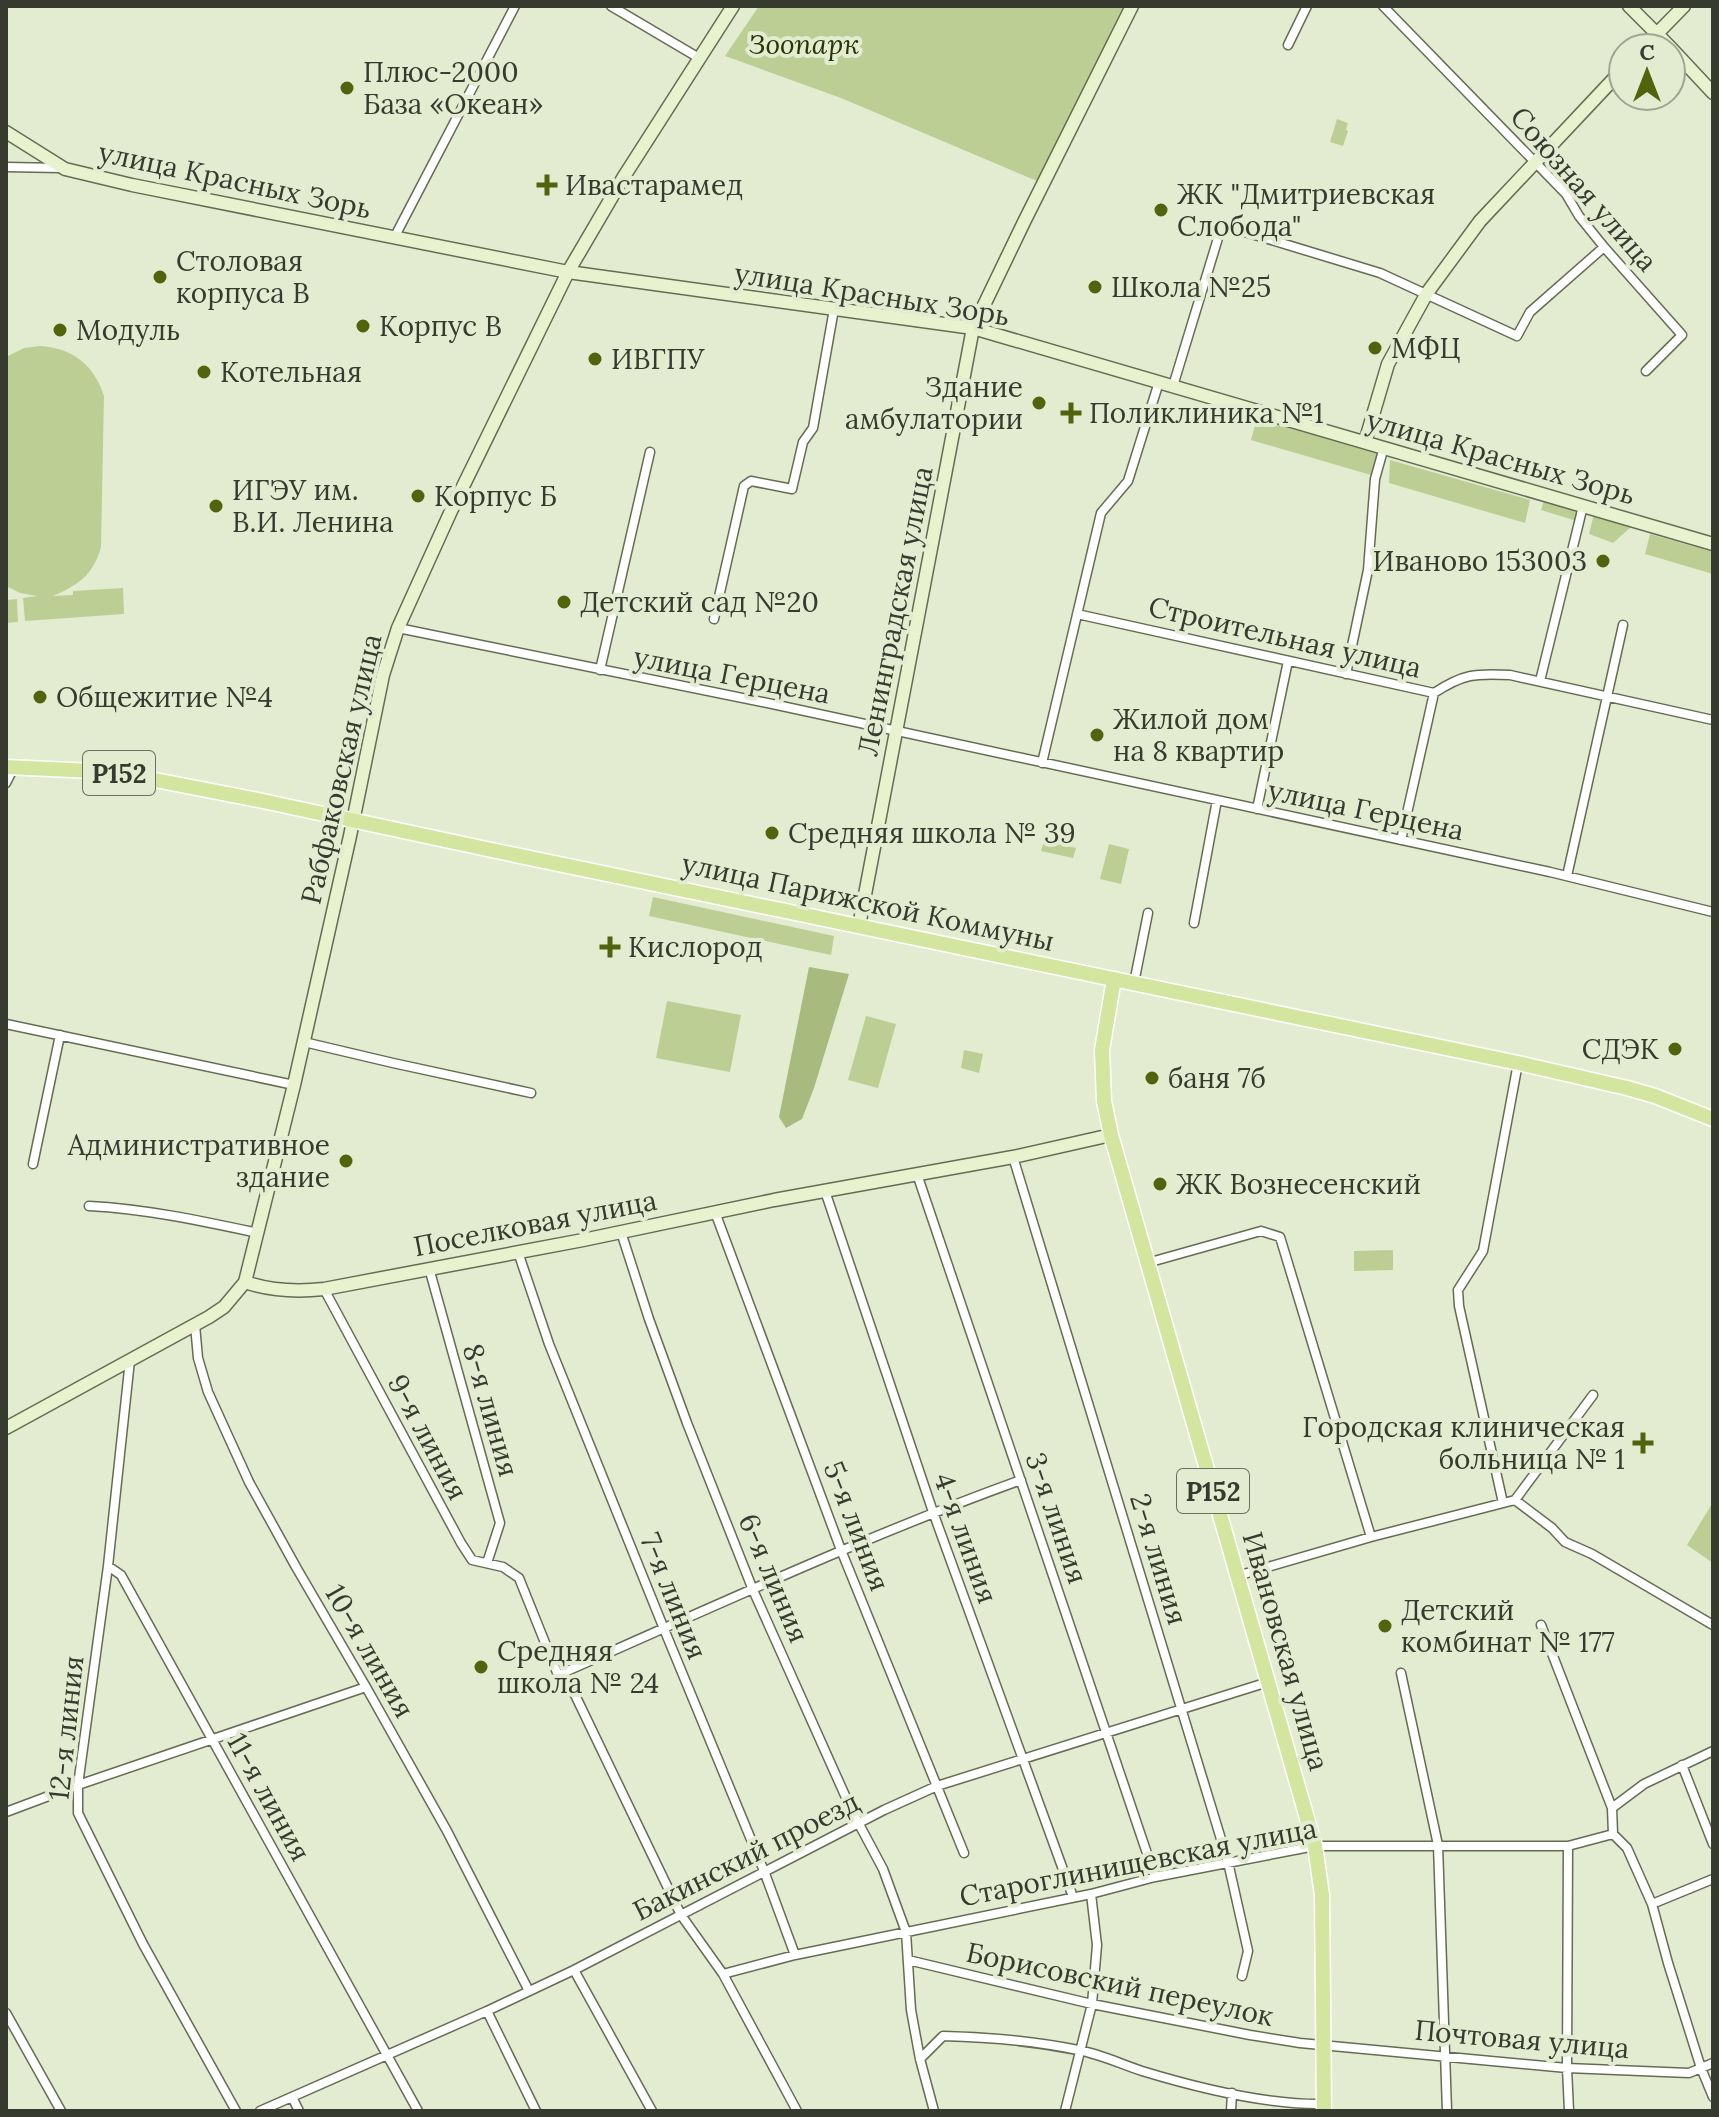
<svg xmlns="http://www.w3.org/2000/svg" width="1719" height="2117" font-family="Lora,serif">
<rect width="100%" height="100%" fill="#e3ecd1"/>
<path fill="#bdce95" d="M759,6H1134L1044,184L841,98L725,56Z
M1337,119L1348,123L1346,130L1348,131L1343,146L1330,142Z
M40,346C73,348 94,365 104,396L101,547C93,576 78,585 53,596L73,595V591L123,588L124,614L25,621L23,598L37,596L20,593L6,586V357L24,348Z
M1257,418L1377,453L1371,475L1251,440Z
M1390,460L1530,500L1525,523L1389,483Z
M1544,500L1583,512L1580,522L1541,510Z
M1594,514L1631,527L1613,543L1589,534Z
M1650,534L1713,552V574L1645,554Z
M17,599L18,622L6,623V600Z
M1044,841L1076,848L1073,858L1041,851Z
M1109,844L1129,849L1121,884L1100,879Z
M653,897L834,936L831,955L649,916Z
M667,1001L741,1015L730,1072L656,1058Z
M866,1016L896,1024L878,1088L848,1080Z
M964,1050L983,1054L979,1073L961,1068Z
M1393,1250V1270L1354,1271V1251Z
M1713,1502V1563L1687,1545Z"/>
<path fill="#a8ba7d" d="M809,967L849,974L814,1088L802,1119L786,1128L779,1117Z"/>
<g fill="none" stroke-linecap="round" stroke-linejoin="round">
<defs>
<path id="street" d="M611,6L699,58
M1383,6L1566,194L1579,216L1604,247L1682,335L1646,371
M1288,45L1307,6
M6,167L61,168
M394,238L515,6
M1173,386L1222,225L1380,273L1517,336L1530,312L1604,247
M1077,614L1434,693C1463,674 1475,673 1510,675L1713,720
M714,619L744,486L751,481L792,489L803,442L813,428L834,309
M398,628L777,705L1550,872L1713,912
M600,670L650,452
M1346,674L1368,570L1375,479L1384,447
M1540,681L1583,506
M1042,763L1101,513L1128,481L1159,382
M6,783L14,767
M1257,809L1288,661
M1401,840L1434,693
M1567,876L1623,625
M1194,923L1217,800
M1134,983L1148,913
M6,1024L294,1085
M304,1042L393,1063L531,1093
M1013,1157L1228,1862L1248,1951L1242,1976
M33,1164L60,1035
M917,1174L1155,1877
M825,1191L933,1512L1073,1897
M89,1206C147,1209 202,1221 258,1233
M715,1212L841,1550L964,1853
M621,1232L649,1319L687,1423L753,1590L852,1811L883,1869L906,1932L911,2010L920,2059L934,2111
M518,1252L549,1344L664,1629L764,1871L795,1955
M1147,1263L1261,1231L1280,1237L1371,1537
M429,1268L500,1523L487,1563
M324,1289L461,1543L472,1560L503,1567L519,1578L558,1675C711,1608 863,1537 1021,1480
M195,1325L198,1358L208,1392L249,1482L296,1567L366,1687L447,1831L529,1991
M130,1360L108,1566L78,1785V1813L143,1944L236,2111
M1515,1500L1552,1528L1565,1542L1592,1554L1713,1625
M1503,1503L1459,1306L1458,1290L1483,1251L1518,1063
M108,1566L121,1575L418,2111
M1237,1576L1371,1537L1515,1500L1593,1395
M1541,1625L1612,1808L1613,1834L1627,1848L1652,1904L1668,1963L1701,2068L1713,2097
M564,1672L681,1915L723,1974L797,2111
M1401,1673L1438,1845L1447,2111
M1682,1765L1713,1844
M1612,1808L1644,1784L1713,1751
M6,1812L78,1785L366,1687
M1568,1846L1567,2068L1569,2111
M1652,1904L1713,1879
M908,1960L1092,2004L1250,2035L1300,2043L1567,2068L1689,2073L1713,2063
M574,1970L652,2111
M723,1974L795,1955L1091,1894L1155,1877L1315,1846H1568L1613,1834
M487,2011L536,2111
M6,2013L61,2111
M920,2059L943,2036C988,2037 1033,2041 1078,2050C1100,2054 1121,2064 1142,2071C1198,2088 1266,2105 1324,2104
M292,2097L299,2111
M260,2111L487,2011L574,1970L884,1810L937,1786L1268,1682
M1065,2111L1092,2004L1097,1945L1091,1894
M1231,2111L1232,2093"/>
<path id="secondary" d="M1629,6L1671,48
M1643,48L1684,6
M1671,48L1713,93
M6,132L65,169L132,185L568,272L973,328L1713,544
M1365,442L1388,364L1427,293L1480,221L1623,69
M859,926L973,328L1024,222L1132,6
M245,1282C271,1291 297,1292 324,1289L583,1240L774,1200L1013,1157L1111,1135
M6,1428L209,1317L224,1307L245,1282L294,1085L350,836L383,675L398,628L451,511L568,272L623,178L733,6"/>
<path id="primary" d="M6,767L114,772L258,800L496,851L1518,1063L1627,1088L1655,1096L1713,1119
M1114,979L1102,1050L1104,1101L1111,1135L1315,1846L1322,1895L1324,2111"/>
</defs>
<use href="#street" stroke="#646c53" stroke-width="11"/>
<use href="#secondary" stroke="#646c53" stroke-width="15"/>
<use href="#primary" stroke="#fff" stroke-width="17"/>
<use href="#street" stroke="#fff" stroke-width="8"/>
<use href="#secondary" stroke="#e9f2cf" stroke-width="12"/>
<use href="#primary" stroke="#d3e59e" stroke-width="14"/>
</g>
<g fill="#51640d" stroke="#e3ecd1" stroke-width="3">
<circle cx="347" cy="88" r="8"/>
<path d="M543 173h8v8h8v8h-8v8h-8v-8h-8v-8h8z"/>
<circle cx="1161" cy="210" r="8"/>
<circle cx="160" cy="277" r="8"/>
<circle cx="1095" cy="287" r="8"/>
<circle cx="363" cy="326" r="8"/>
<circle cx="60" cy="330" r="8"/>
<circle cx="1375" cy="348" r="8"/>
<circle cx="595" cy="359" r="8"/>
<circle cx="204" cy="372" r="8"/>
<circle cx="1039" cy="403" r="8"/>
<path d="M1067 401h8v8h8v8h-8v8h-8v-8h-8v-8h8z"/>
<circle cx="418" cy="496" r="8"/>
<circle cx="216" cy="506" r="8"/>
<circle cx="1603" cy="561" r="8"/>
<circle cx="564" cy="602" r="8"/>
<circle cx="40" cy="697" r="8"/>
<circle cx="1097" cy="735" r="8"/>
<circle cx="772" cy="833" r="8"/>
<path d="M606 935h8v8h8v8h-8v8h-8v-8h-8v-8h8z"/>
<circle cx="1675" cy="1049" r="8"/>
<circle cx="1152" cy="1078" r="8"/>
<circle cx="346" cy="1161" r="8"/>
<circle cx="1160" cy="1184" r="8"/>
<path d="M1639 1431h8v8h8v8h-8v8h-8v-8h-8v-8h8z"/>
<circle cx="1385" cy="1626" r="8"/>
<circle cx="481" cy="1667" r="8"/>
</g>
<g text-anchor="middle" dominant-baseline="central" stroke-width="8" stroke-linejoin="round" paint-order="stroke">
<g fill="#e3ecd1" stroke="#6b6f60" stroke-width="2">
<rect x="83" y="751" width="72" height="44" rx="6"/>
<rect x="1177" y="1469" width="72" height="44" rx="6"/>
</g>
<g font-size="26" font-weight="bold" fill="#373a2f">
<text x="119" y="773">Р152</text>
<text x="1213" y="1491">Р152</text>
</g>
<g font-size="28" font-style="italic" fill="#293304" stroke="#e3ecd1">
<text x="804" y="44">Зоопарк</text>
</g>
<g font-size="28" fill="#373a2f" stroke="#e3ecd1" text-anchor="start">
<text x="363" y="72">Плюс-2000<tspan x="363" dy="32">База «Океан»</tspan></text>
<text x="565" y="185">Ивастарамед</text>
<text x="1177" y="194">ЖК "Дмитриевская<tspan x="1177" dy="32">Слобода"</tspan></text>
<text x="176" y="261">Столовая<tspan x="176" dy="32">корпуса В</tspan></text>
<text x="1111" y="287">Школа №25</text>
<text x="379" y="326">Корпус В</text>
<text x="76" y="330">Модуль</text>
<text x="1391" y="348">МФЦ</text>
<text x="611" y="359">ИВГПУ</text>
<text x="220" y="372">Котельная</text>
<text x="1023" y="387" text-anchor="end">Здание<tspan x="1023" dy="32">амбулатории</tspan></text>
<text x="1089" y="413">Поликлиника №1</text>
<text x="232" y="490">ИГЭУ им.<tspan x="232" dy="32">В.И. Ленина</tspan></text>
<text x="434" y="496">Корпус Б</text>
<text x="1587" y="561" text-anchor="end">Иваново 153003</text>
<text x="580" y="602">Детский сад №20</text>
<text x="56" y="697">Общежитие №4</text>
<text x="1113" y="719">Жилой дом<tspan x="1113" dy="32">на 8 квартир</tspan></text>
<text x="788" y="833">Средняя школа № 39</text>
<text x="628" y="947">Кислород</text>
<text x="1659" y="1049" text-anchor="end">СДЭК</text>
<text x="1168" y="1078">баня 7б</text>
<text x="330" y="1145" text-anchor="end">Административное<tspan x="330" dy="32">здание</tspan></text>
<text x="1176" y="1184">ЖК Вознесенский</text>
<text x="1625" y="1427" text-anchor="end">Городская клиническая<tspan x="1625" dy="32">больница № 1</tspan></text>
<text x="1401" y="1610">Детский<tspan x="1401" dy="32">комбинат № 177</tspan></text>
<text x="497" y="1651">Средняя<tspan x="497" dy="32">школа № 24</tspan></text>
</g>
<g font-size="28" fill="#373a2f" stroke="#e3ecd1">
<text transform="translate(235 180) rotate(12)">улица Красных Зорь</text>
<text transform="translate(1584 189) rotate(49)">Союзная улица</text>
<text transform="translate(872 294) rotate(9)">улица Красных Зорь</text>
<text transform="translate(1501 457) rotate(16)">улица Красных Зорь</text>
<text transform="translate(895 611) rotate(-79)">Ленинградская улица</text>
<text transform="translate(1285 637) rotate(13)">Строительная улица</text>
<text transform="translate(732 675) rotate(11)">улица Герцена</text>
<text transform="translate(341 769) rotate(-77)">Рабфаковская улица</text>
<text transform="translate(1366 810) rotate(12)">улица Герцена</text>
<text transform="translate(868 902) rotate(12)">улица Парижской Коммуны</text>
<text transform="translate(535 1223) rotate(-11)">Поселковая улица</text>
<text transform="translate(491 1410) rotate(74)">8-я линия</text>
<text transform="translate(428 1437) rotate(62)">9-я линия</text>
<text transform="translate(1057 1518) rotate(71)">3-я линия</text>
<text transform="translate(857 1526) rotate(69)">5-я линия</text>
<text transform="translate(966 1538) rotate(70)">4-я линия</text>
<text transform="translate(1159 1559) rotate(73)">2-я линия</text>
<text transform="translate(774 1578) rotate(67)">6-я линия</text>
<text transform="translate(674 1596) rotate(68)">7-я линия</text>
<text transform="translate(370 1651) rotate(60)">10-я линия</text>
<text transform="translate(1286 1651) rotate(74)">Ивановская улица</text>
<text transform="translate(66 1728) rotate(-84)">12-я линия</text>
<text transform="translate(269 1797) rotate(61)">11-я линия</text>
<text transform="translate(746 1856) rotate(-27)">Бакинский проезд</text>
<text transform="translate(1138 1862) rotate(-11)">Староглинищевская улица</text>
<text transform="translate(1120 1984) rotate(12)">Борисовский переулок</text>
<text transform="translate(1522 2039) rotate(5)">Почтовая улица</text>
</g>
</g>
<rect width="1719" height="2117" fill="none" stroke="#373a2f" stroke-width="16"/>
<g transform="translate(1647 72)"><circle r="38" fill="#e3ecd1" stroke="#9ea590" stroke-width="2"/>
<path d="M0-6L14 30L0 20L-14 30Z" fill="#51640d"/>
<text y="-12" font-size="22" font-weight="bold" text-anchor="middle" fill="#373a2f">С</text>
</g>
</svg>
